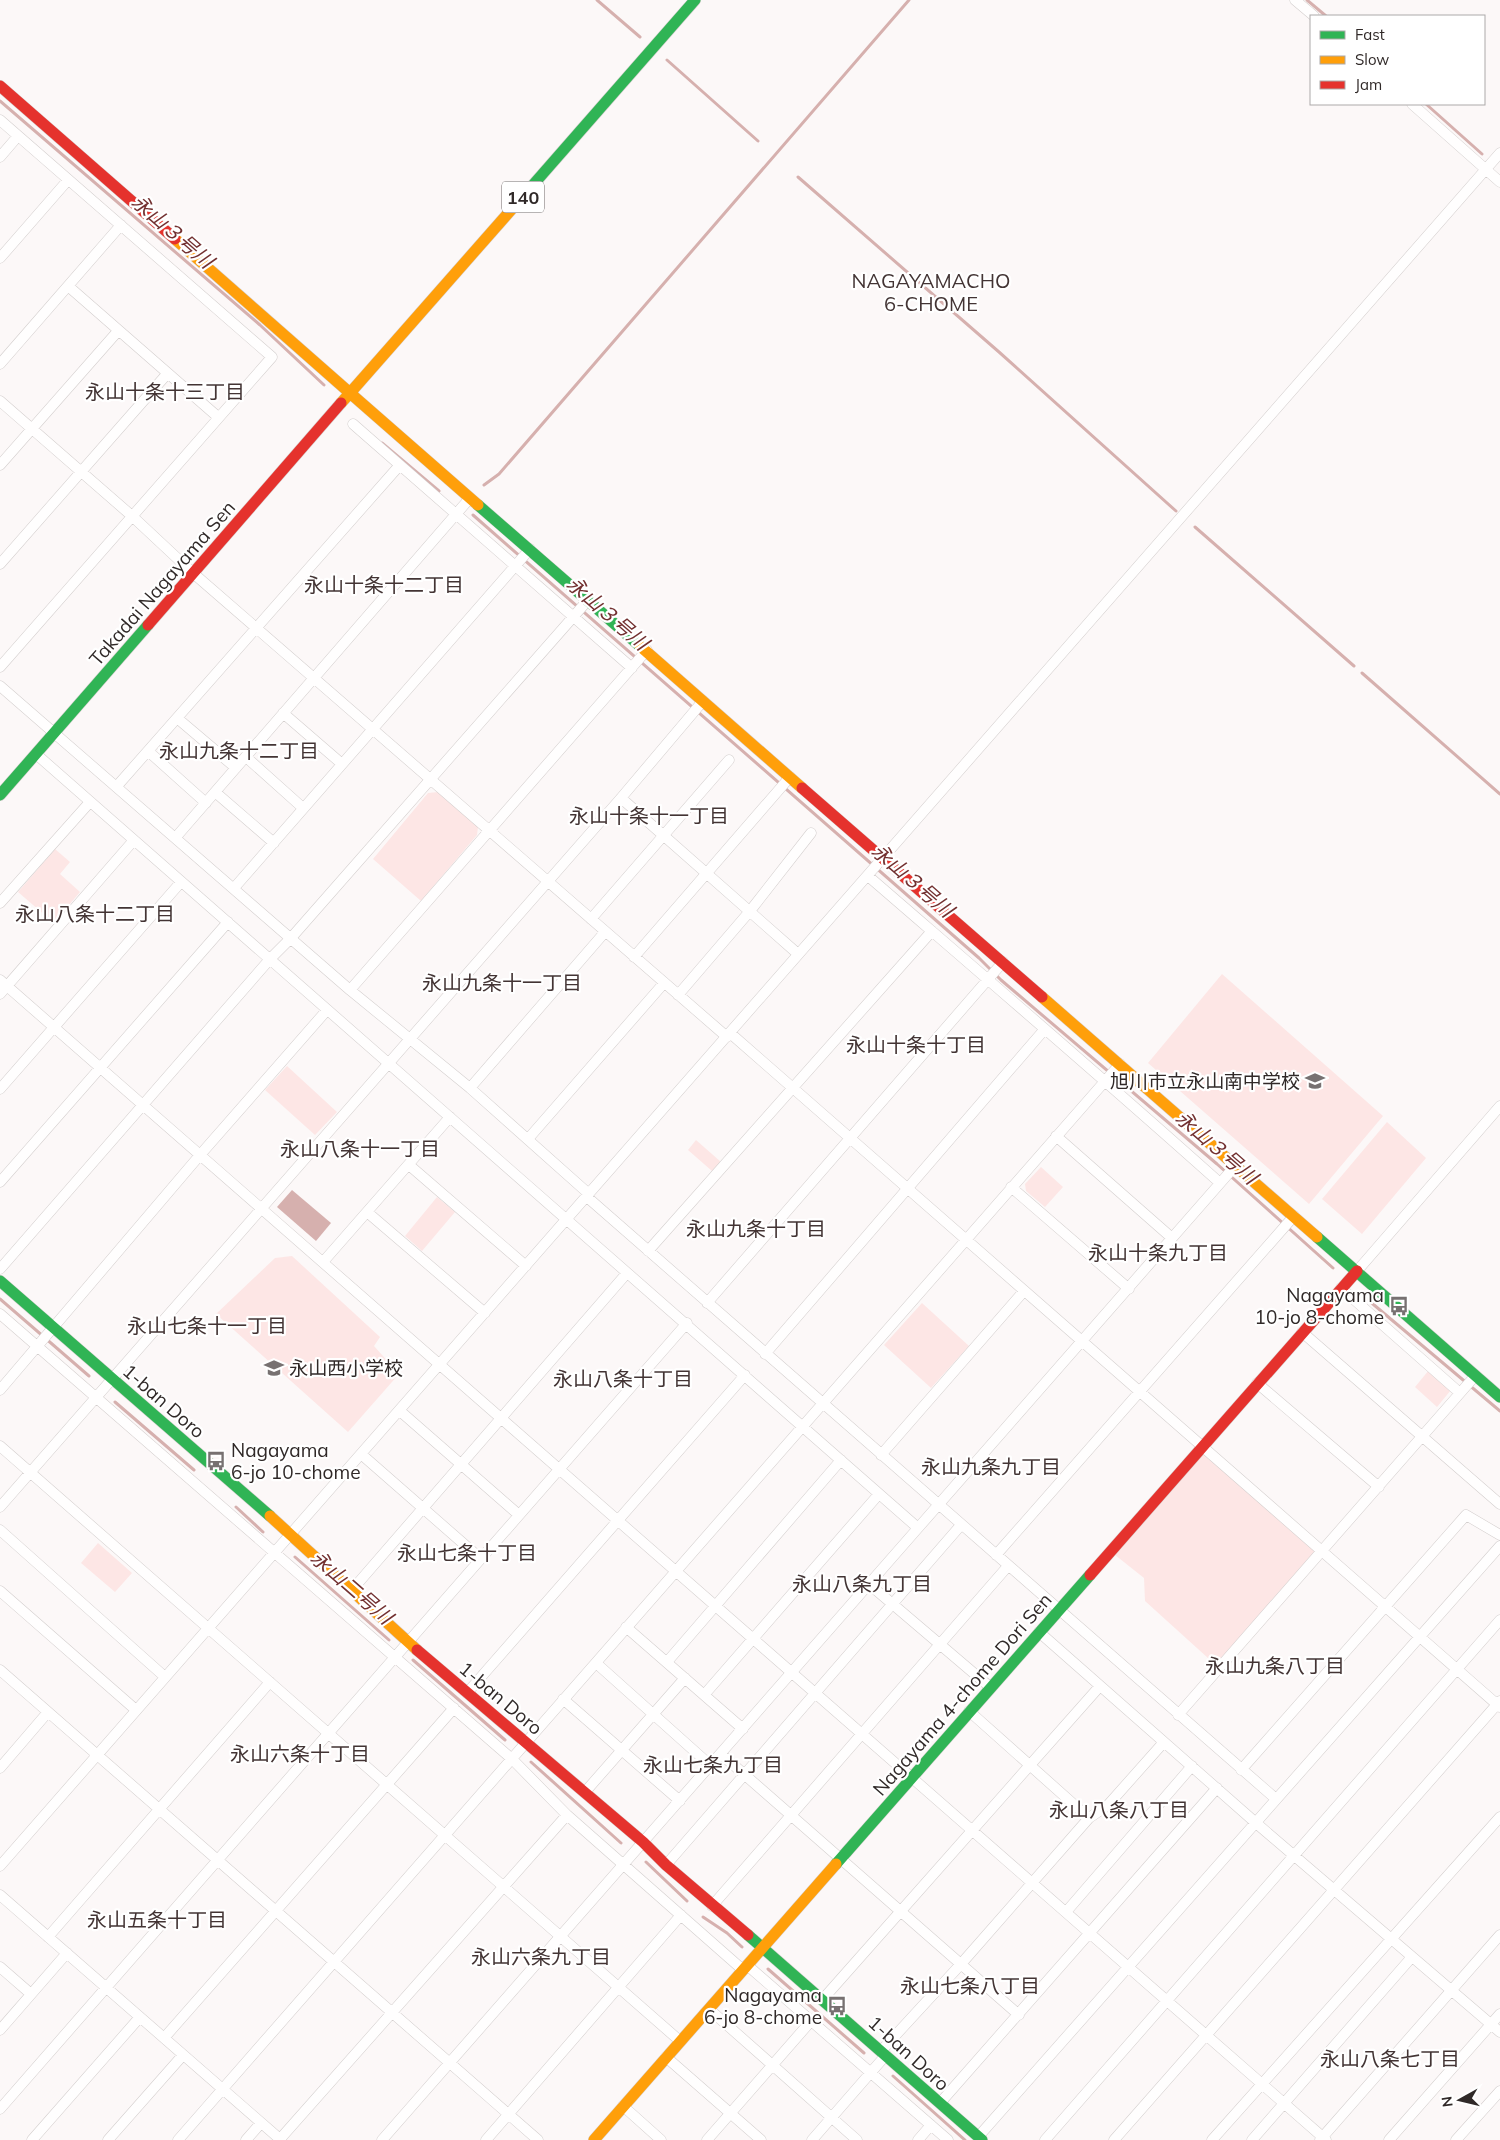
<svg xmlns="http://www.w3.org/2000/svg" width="1500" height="2140" font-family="Mulish,'Noto Sans JP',sans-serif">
<rect width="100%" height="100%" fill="#fcf8f8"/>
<path fill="#fde6e5" d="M438,792L478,827L477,835L421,901L373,859L428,793Z
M55,849L70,862L60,874L80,892L54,923L18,892Z
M1222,974L1383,1116L1309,1204L1148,1063Z
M287,1066L337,1112L315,1135L265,1090Z
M1387,1122L1426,1158L1362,1234L1322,1199Z
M696,1140L721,1162L712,1171L688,1150Z
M1041,1167L1063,1187L1045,1207L1026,1191L1025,1184Z
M437,1197L455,1212L422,1251L405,1236Z
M292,1256L380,1337L374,1346L399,1374L348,1432L216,1314L275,1258Z
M922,1303L969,1346L931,1388L884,1345Z
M1429,1370L1451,1390L1437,1407L1415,1387Z
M1202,1446L1323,1552L1219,1668L1145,1601L1144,1578L1110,1551Z
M98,1543L132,1573L115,1592L81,1563Z"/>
<path fill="#d6b0ae" d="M292,1190L331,1223L316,1241L277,1207Z"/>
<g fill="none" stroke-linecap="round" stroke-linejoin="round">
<path stroke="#d6b0ae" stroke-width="3" d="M597,0L640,37
M1307,0L1326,16
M667,60L758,141
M0,101L260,325L324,385
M1426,104L1482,154
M798,177L999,352L1176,511
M382,443L439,491
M484,485L499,474L909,0
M473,515L979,958L1001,980L1217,1164L1333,1268
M1195,527L1354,666
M1362,673L1500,794
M1361,1294L1500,1411
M0,1299L89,1376
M115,1402L194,1470
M236,1507L263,1532
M295,1557L389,1640
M413,1660L505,1740
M531,1762L621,1843
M646,1862L687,1901
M703,1917L727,1933L742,1947
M768,1969L864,2053
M893,2076L965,2140"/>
<defs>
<path id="street" d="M1295,0L1314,16
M1412,104L1500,182
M0,120L272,357L0,667
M0,157L18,136
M0,258L68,180
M68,286L218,417
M0,364L121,225
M0,401L132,516L193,573L727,1037
M353,424L632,668
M0,465L118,331
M0,564L167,374
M0,686L350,990L470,1088L589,1194
M283,713L342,764
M177,718L236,768
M148,751L206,803
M36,754L918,1528L1236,1165
M246,757L303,808
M117,786L399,466
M215,792L274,843
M621,798L798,954
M176,837L470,498
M868,876C986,978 1104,1079 1220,1183
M234,888L530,549
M0,903L90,802
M591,919L729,760
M634,957L790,777
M0,980L1326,2140
M350,990L647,650
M0,994L134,840
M678,995L750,911L811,833
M730,1033L1500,1707
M470,1088L605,932
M0,1089L181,882
M1056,1136L1172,1238
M528,1139L664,983
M409,1165L526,1266
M0,1182L228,922
M1011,1187L1129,1289
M587,1197L1276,1799
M367,1212L485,1313
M648,1251L932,931
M323,1262L450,1117
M0,1269L270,959L291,938L588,600
M1357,1271L1500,1106
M1341,1288L1460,1393
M707,1303L1003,962
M0,1314L512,1759L567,1815L743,1970
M1302,1332L1500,1504
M765,1354L1044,1030
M1257,1383L1379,1487
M0,1390L200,1155L327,1010
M400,1411L519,1515
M0,1446L680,2041
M361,1454L481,1559
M881,1455L1024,1291
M0,1507L621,798L703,701
M0,1530L165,1677
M996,1555L1294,1216
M869,1584L990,1687
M352,1590L627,1273
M0,1591L136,1710
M626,1627L743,1729
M1039,1632L1256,1823L1500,2032
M667,1662L841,1460
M596,1663L710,1765
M0,1670L538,2140
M467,1693L745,1375
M704,1695L879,1494
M563,1699L680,1801
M969,1711L1089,1818
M1178,1715L1475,1376
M721,1754L1019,2015
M0,1768L48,1712
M1241,1770L1466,1515L1500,1535
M585,1792L685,1678
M666,1865L961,1525
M0,1866L1500,153
M0,1895L281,2140
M712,1906L1008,1566
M1066,1912L1192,1766
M48,1937L270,1682
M747,1965L948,2140
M0,1967L31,1994
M823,1999L1100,1686
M709,2009L857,2140
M0,2030L67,1953
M164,2038L454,1708
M881,2051L961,1964L1089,1818L1108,1805L1164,1742
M666,2057L761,2140
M940,2103L1217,1788
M623,2106L661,2140
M0,2109L687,1323
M978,2137L1500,1546
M280,2139L567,1815
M32,2140L140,2017
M108,2140L183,2055
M178,2140L1120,1064
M246,2140L261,2123
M382,2140L918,1528
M486,2140L681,1915
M707,2140L811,2021
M812,2140L886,2055
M918,2140L931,2125
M1045,2140L1500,1620
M1114,2140L1500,1701
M1212,2140L1500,1817
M1252,2140L1411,1958
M1320,2140L1500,1935
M1389,2140L1500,2014
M1456,2140L1500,2091"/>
<path id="fast" d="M525,194L695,0
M478,505L640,646
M0,795L148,625
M1317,1237L1500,1397
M0,1281L270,1516
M836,1864L1090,1575
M748,1935L982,2140"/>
<path id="slow" d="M175,239L350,393L341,403
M478,505L350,393L525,194
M640,646L802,788
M1042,997L1317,1237
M270,1516L417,1650
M594,2140L836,1864"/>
<path id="jam" d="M0,86L175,239
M148,625L341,403
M802,788L1042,997
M1090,1575L1357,1271
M417,1650L643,1842L666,1865L748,1935"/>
</defs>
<use href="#street" stroke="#d3cecd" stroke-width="11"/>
<use href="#fast" stroke="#d3cecd" stroke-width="12"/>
<use href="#slow" stroke="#d3cecd" stroke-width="12"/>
<use href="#jam" stroke="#d3cecd" stroke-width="12"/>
<use href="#street" stroke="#fffefe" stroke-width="10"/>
<use href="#fast" stroke="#30b455" stroke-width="11"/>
<use href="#slow" stroke="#ff9f0a" stroke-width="11"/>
<use href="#jam" stroke="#e5322d" stroke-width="11"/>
</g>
<defs>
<symbol id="school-bare" viewBox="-9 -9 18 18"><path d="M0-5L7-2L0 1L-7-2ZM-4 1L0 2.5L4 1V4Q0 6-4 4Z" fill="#777171" stroke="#fff" stroke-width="2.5" paint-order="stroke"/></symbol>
<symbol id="bus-bare" viewBox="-9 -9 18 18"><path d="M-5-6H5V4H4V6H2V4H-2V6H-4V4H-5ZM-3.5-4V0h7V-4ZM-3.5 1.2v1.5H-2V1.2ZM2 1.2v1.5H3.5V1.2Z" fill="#777171" stroke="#fff" stroke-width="2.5" paint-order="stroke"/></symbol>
</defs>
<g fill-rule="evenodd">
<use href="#school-bare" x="1301" y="1067" width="28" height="28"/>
<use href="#bus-bare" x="1385" y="1292" width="28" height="28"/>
<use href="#school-bare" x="260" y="1354" width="28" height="28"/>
<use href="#bus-bare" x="202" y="1447" width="28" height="28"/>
<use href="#bus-bare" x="823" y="1992" width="28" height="28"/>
</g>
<g text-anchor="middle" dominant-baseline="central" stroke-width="4.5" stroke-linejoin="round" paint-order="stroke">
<rect fill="#fff" stroke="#6e6968" stroke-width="1" x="502" y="181.5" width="42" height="31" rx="4"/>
<g font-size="18" font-weight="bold" fill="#302928">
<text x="523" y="197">140</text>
</g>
<g font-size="19" fill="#302928" stroke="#fff">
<text transform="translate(162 583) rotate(-49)">Takadai Nagayama Sen</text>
<text transform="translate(164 1401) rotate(41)">1-ban Doro</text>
<text transform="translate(962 1694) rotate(-49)">Nagayama 4-chome Dori Sen</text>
<text transform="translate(501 1698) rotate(40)">1-ban Doro</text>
<text transform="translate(909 2053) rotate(42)">1-ban Doro</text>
</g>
<g font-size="19" fill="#302928" stroke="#fff" text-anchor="end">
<text x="1300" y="1081">旭川市立永山南中学校</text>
<text x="1384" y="1295">Nagayama<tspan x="1384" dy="22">10-jo 8-chome</tspan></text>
<text x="289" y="1368" text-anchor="start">永山西小学校</text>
<text x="231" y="1450" text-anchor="start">Nagayama<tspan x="231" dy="22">6-jo 10-chome</tspan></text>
<text x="822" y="1995">Nagayama<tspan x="822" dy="22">6-jo 8-chome</tspan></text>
</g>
<g font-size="20" font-style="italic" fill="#733131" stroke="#fff">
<text transform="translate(173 231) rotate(41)">永山３号川</text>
<text transform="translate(608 613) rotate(41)">永山３号川</text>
<text transform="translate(913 880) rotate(41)">永山３号川</text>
<text transform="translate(1217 1147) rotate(41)">永山３号川</text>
<text transform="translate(352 1587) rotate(41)">永山二号川</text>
</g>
<g font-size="20" fill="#433434" stroke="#fff">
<text x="931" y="280">NAGAYAMACHO<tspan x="931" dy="23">6-CHOME</tspan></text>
<text x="165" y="391">永山十条十三丁目</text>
<text x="384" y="584">永山十条十二丁目</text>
<text x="239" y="750">永山九条十二丁目</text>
<text x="649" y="815">永山十条十一丁目</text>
<text x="95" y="913">永山八条十二丁目</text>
<text x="502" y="982">永山九条十一丁目</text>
<text x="916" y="1044">永山十条十丁目</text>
<text x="360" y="1148">永山八条十一丁目</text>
<text x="756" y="1228">永山九条十丁目</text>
<text x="1158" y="1252">永山十条九丁目</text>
<text x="207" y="1325">永山七条十一丁目</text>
<text x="623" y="1378">永山八条十丁目</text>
<text x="991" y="1466">永山九条九丁目</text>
<text x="467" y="1552">永山七条十丁目</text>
<text x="862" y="1583">永山八条九丁目</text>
<text x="1275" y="1665">永山九条八丁目</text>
<text x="300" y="1753">永山六条十丁目</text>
<text x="713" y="1764">永山七条九丁目</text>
<text x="1119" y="1809">永山八条八丁目</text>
<text x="157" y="1919">永山五条十丁目</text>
<text x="541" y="1956">永山六条九丁目</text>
<text x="970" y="1985">永山七条八丁目</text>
<text x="1390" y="2058">永山八条七丁目</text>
</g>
</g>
<rect x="1310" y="15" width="175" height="90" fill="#ffffff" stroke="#aca9a9"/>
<rect x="1320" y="31" width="25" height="8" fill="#30b455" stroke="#aca9a9"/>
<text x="1355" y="40" font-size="15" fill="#302928">Fast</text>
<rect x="1320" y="56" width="25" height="8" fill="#ff9f0a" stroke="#aca9a9"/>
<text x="1355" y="65" font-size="15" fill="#302928">Slow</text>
<rect x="1320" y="81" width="25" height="8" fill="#e5322d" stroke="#aca9a9"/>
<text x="1355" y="90" font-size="15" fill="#302928">Jam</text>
<g transform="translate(1460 2100) rotate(262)" stroke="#ffffff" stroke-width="4" paint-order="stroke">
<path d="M0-4L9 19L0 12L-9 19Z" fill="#302928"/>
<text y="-8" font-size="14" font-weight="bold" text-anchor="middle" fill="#302928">N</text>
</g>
</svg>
